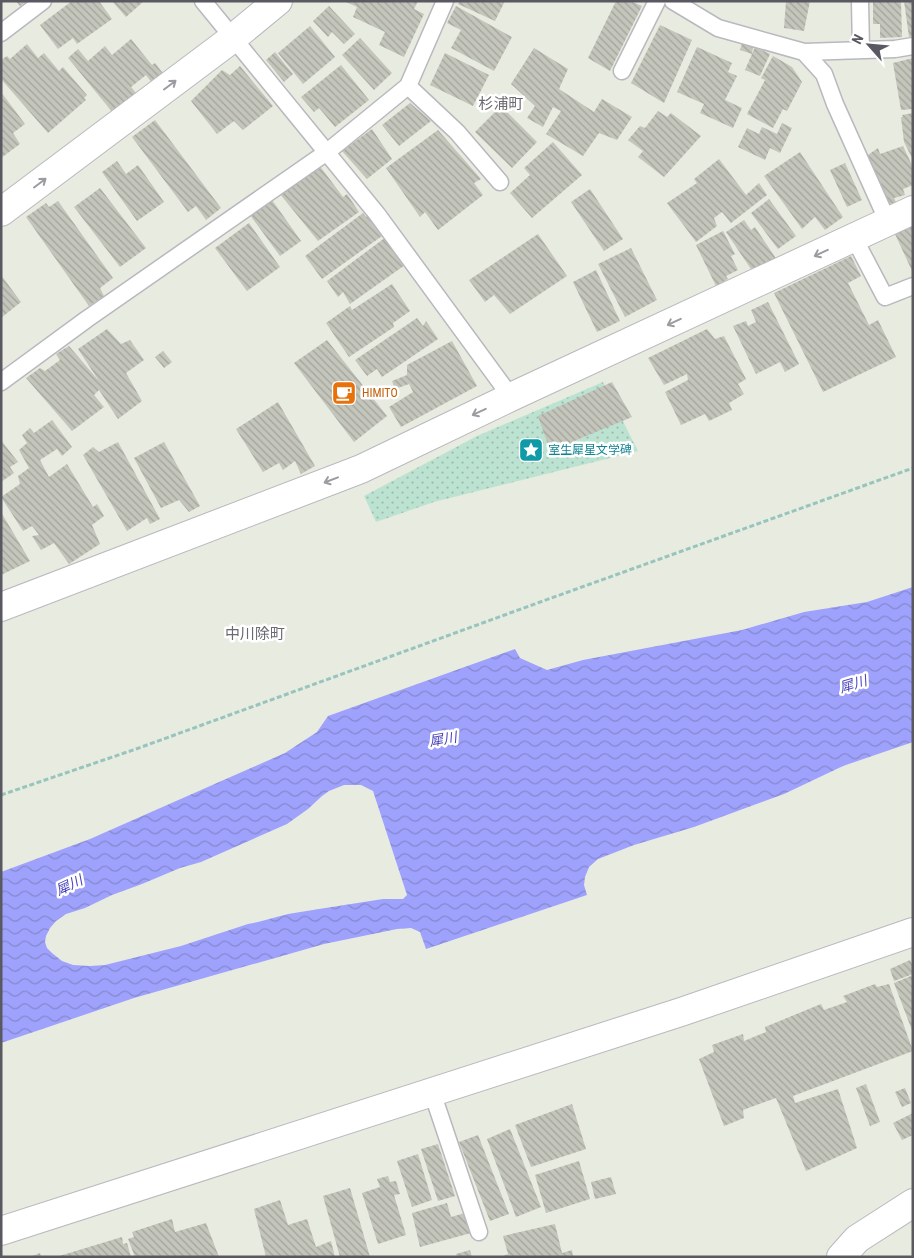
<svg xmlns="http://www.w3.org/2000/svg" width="914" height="1258" font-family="'Roboto Condensed','Noto Sans JP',sans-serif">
<defs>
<pattern id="park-dots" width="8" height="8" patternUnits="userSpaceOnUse" patternTransform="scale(1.25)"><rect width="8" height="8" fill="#bce3d1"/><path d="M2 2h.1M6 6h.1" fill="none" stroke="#9cbbad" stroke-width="1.8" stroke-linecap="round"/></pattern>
<pattern id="water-waves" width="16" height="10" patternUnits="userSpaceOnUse" patternTransform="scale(1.25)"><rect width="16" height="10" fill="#9fa2fc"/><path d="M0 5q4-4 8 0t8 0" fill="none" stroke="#8587cf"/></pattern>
<pattern id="building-back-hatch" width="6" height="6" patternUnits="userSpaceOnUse" patternTransform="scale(1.25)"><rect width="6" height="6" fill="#c4c6bc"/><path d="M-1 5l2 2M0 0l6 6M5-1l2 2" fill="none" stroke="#a2a49c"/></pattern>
</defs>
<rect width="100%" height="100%" fill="#e8ebe0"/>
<path fill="url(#park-dots)" d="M603,382L638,451L434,502L376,522L364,496L477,436Z"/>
<path fill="url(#water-waves)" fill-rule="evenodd" d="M913,587V742L843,766L784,794L694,827L634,845L598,859L589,867L585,877L584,885L587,895L426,949L420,932L411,928L397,929L324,944L134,998L1,1043V872L90,839L285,753L317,732L328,716L515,649L520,658L547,670L583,660L742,630L804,612L867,602ZM344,785H361L373,791L407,895L403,899H383L319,909L288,914L258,922L248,924L181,946L105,965L90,966L73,965L62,961L52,953L47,948L45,942L46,936L50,928L56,921L66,914L85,908L112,895L142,884L180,868L201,862L287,824L308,809L322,796L329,791Z"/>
<path fill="url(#building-back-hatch)" d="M16,1H27L20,6Z
M72,1H99L112,19L77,44L73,38L58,49L40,25Z
M112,1H144L126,17Z
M344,1H418L414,9L424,14L404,57L379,45L385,32L353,17L357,7Z
M460,1H505L495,21L458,4Z
M616,1H630L642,6L610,71L588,58Z
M786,1H810L804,31L784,28Z
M873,1H901L902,37L880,38V24H873Z
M904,1H913V36L909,37Z
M329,6L355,34L344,44L332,32L328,37L313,21Z
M456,6L512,37L494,71L451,48L461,30L447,23Z
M660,25L692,40L664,103L631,83Z
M310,26L335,57L303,84L278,53Z
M360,38L392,73L374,90L342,55Z
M131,39L152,65L155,63L169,81L157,90L146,75L131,87L142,100L118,119L68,58L78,49L88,61L105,46L112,55Z
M742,43L753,47L752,54L740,50Z
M27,44L38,58L44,53L59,71L63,67L87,95L84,98L86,100L48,133L1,79V60L7,56L10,59Z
M697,47L732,63L728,72L737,76L725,100L742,108L733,128L700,113L704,104L677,92Z
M755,47L770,54L760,76L745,70Z
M534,48L568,69L559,89L594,112L602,99L632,117L617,140L599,133L583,156L546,134L561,111L553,107L543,127L527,118L535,106L511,84Z
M275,52L293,74L284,82L266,60Z
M445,53L489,75L473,106L430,85Z
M773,56L792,67L802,82L787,111L783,109L773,128L747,114L765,80L761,78Z
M913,58V109L901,110L893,63Z
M341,65L369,100L335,127L319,108L314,112L301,97Z
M240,66L273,106L243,130L234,121L217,134L191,101L222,70L230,75Z
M1,92L25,124L13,133L20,144L1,158Z
M410,103L431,121L399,146L382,125Z
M501,106L537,142L512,168L475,132Z
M658,111L667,117L671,113L701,136L664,177L638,157L643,151L628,140L640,126L645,128Z
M913,113V160L904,142L901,117H903L902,115Z
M155,120L221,208L206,220L196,206L188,212L132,137Z
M782,123L792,128L780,153L770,148L765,160L738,147L747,128L759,134L762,127L777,134Z
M372,129L392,159L367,179L342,151Z
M438,130L481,179L474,183L483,195L438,230L425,212L420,217L386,168Z
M553,142L582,175L532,218L510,193L530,175L524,168Z
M903,146L913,167V185L903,189L905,195L894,198L896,202L885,206L865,157L878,148L880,154Z
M800,152L843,217L825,230L815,217L802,229L764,176Z
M719,159L746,195L759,183L767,195L731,223L722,212L714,218L717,226L696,242L667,203L697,183L694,179Z
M117,161L126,174L138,165L164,202L137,221L102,172Z
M845,163L862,200L847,207L830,170Z
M319,165L343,197L347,194L359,212L318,241L280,194Z
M100,188L146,248L120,267L74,207Z
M590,189L623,239L604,251L571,202Z
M769,199L796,236L778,249L751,213Z
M272,200L301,241L280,256L250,215Z
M58,201L113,278L100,288L104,296L89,306L26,217L46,203L49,207Z
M363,213L366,217L367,216L382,236L322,279L305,256Z
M744,220L751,230L755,227L777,260L755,275L726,232Z
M249,223L280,267L247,291L215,248Z
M913,226V273L895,234Z
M723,231L735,254L731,256L738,270L726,276L728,279L716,286L696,245Z
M538,234L567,276L510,314L494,295L485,302L469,280Z
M386,237L405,265L350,304L343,292L338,297L327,281Z
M631,248L657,300L625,317L598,264Z
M851,256L861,276L848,283L869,325L878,320L896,357L823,392L774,293Z
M596,270L620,321L597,332L573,282Z
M1,275L21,302L1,318Z
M392,284L410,311L393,323L394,327L349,357L326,323L350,306L352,310Z
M768,302L799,364L785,372L780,362L756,374L733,326L746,321L748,326L756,322L751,310Z
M417,318L423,326L426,321L438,339L382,377L377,369L367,376L355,360Z
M107,329L121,344L130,340L144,360L126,373L142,401L118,419L99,390L94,395L104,407L72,431L26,378L40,368L45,371L60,360L56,354L69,346L99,381L78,349Z
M707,329L715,339L724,336L746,379L738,384L744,394L729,403L732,410L709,421L705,414L681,425L665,392L688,380L687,374L664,385L648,358Z
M327,340L387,416L354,442L294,363Z
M452,341L477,386L401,427L389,407L413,392L409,384L395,389L392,381L407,375V365Z
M163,351L172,362L164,368L155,357Z
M612,382L632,417L550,451L538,416Z
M278,402L315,466L301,474L295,461L283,470L279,463L263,472L236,429Z
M52,420L72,447L62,456L57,449L40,460L49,477L67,464L93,507L97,504L104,516L92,525L100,544L69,564L54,543L41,550L32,536L39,535L32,526L23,531L1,497L20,484L18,476L29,468L19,450L27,443L22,435L30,428L34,433Z
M1,440L18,462L10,467L14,473L1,482Z
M118,442L160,519L150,524L147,518L127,531L83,455L93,447L99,452Z
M164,442L200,506L189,512L179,500L161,508L134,458Z
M1,512L30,561L1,575Z
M910,960L913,966V974L894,981L890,969Z
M913,975V1033L894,983Z
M875,984L877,987L889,984L913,1051L793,1096L795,1103L838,1089L857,1148L806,1171L776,1098L743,1110L744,1118L724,1126L699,1059L714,1052L712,1045L743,1034L744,1041L766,1032L765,1027L821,1004L824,1010L847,1002L843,996Z
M866,1084L880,1122L870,1126L856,1088Z
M905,1088L911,1103L902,1107L895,1092Z
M572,1104L586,1149L531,1167L515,1125Z
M913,1113V1135L902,1140L893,1123Z
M510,1129L541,1207L516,1217L487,1139Z
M478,1135L509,1214L490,1221L459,1142Z
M438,1144L455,1196L438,1201L421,1149Z
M418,1154L432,1200L412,1207L397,1161Z
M579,1161L590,1199L546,1213L535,1175Z
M388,1176L390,1182L396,1181L400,1194L394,1195L406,1235L378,1244L362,1193L380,1187L377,1179Z
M611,1177L616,1194L595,1199L591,1182Z
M350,1188L370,1257H340L323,1196Z
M280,1200L288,1225L307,1219L316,1247L331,1241L335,1257H266L254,1209Z
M447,1203L451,1217L465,1213L471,1233L420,1247L412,1213Z
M172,1219L175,1232L206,1223L219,1257H135L128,1239L134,1237L132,1232Z
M555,1224L562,1253L572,1250L573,1257H501L508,1254L503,1236Z
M122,1237L123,1244L127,1243L131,1257H56Z
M470,1250L472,1257H457L456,1254Z
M40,1253L41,1257H30Z"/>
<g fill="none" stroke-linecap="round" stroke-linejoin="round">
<defs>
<path id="service" d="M203,1L377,214L511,397
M673,1L718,28L804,52L895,49L913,46
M860,1L861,50
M1,33L43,1
M804,52L824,74L835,104L888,222
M622,71L657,1
M408,86L457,132L500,182
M854,238L885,297L913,286
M1,382L87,319L327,152L408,86L445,1
M432,1092L479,1232"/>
<path id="minor" d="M1,212L233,38L278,1
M1,607L361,469L511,397L913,210
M1,1231L681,1012L913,932"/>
<path id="tertiary" d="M841,1257L857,1239L913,1203"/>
</defs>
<use href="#service" stroke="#b9b8bf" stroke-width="19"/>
<use href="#minor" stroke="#b9b8bf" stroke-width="30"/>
<use href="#tertiary" stroke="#b9b8bf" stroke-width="30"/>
<path stroke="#97c5bd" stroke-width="3" stroke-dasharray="5 2.5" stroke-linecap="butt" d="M1,795L136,749L543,601L913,468"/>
<use href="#service" stroke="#fff" stroke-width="16"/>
<use href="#minor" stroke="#fff" stroke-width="28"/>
<use href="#tertiary" stroke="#fff" stroke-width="28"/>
</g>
<defs><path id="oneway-shaft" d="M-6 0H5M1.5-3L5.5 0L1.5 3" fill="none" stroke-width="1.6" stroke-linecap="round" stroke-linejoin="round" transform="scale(1.25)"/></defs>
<g stroke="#9b9ba0">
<use href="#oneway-shaft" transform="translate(170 85) rotate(-37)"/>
<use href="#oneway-shaft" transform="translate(40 183) rotate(-37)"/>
<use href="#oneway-shaft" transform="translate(821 253) rotate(155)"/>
<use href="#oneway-shaft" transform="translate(674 322) rotate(155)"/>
<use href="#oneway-shaft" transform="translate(479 412) rotate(155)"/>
<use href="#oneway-shaft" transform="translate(331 480) rotate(159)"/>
</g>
<defs>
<symbol id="cafe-square" viewBox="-11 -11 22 22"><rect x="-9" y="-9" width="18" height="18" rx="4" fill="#e8710a" stroke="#fff"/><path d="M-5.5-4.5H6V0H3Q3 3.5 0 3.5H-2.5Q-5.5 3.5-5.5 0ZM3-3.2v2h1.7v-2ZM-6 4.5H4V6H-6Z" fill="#fff"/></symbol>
<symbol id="sight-square" viewBox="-11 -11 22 22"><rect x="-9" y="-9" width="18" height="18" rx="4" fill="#0f9aa8" stroke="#fff"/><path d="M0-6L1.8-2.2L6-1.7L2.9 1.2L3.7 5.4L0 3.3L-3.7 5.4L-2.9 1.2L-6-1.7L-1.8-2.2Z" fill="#fff"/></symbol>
</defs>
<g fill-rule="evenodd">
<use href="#cafe-square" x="330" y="379" width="28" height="28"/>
<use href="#sight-square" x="517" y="436" width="28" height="28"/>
</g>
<g text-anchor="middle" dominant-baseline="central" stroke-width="5" stroke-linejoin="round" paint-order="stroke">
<g font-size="12" fill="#c56008" stroke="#fff" text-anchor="start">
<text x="362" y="393">HIMITO</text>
</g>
<g font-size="12" fill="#0d838f" stroke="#fff" text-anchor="start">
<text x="548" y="450">室生犀星文学碑</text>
</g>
<g font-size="14" font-style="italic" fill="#4943be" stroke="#fff">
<text transform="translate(853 684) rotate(-17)">犀川</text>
<text transform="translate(443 739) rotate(-10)">犀川</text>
<text transform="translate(69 885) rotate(-25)">犀川</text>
</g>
<g font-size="15" fill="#6a6a73" stroke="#fff">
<text x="501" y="104">杉浦町</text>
<text x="255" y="634">中川除町</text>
</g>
</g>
<rect width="914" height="1258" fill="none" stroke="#595961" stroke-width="5"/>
<g transform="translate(869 45) rotate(297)" stroke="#ffffff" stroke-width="4" paint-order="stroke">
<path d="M0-4L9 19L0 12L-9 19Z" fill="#595961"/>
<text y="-8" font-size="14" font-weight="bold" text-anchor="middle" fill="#595961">N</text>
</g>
</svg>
